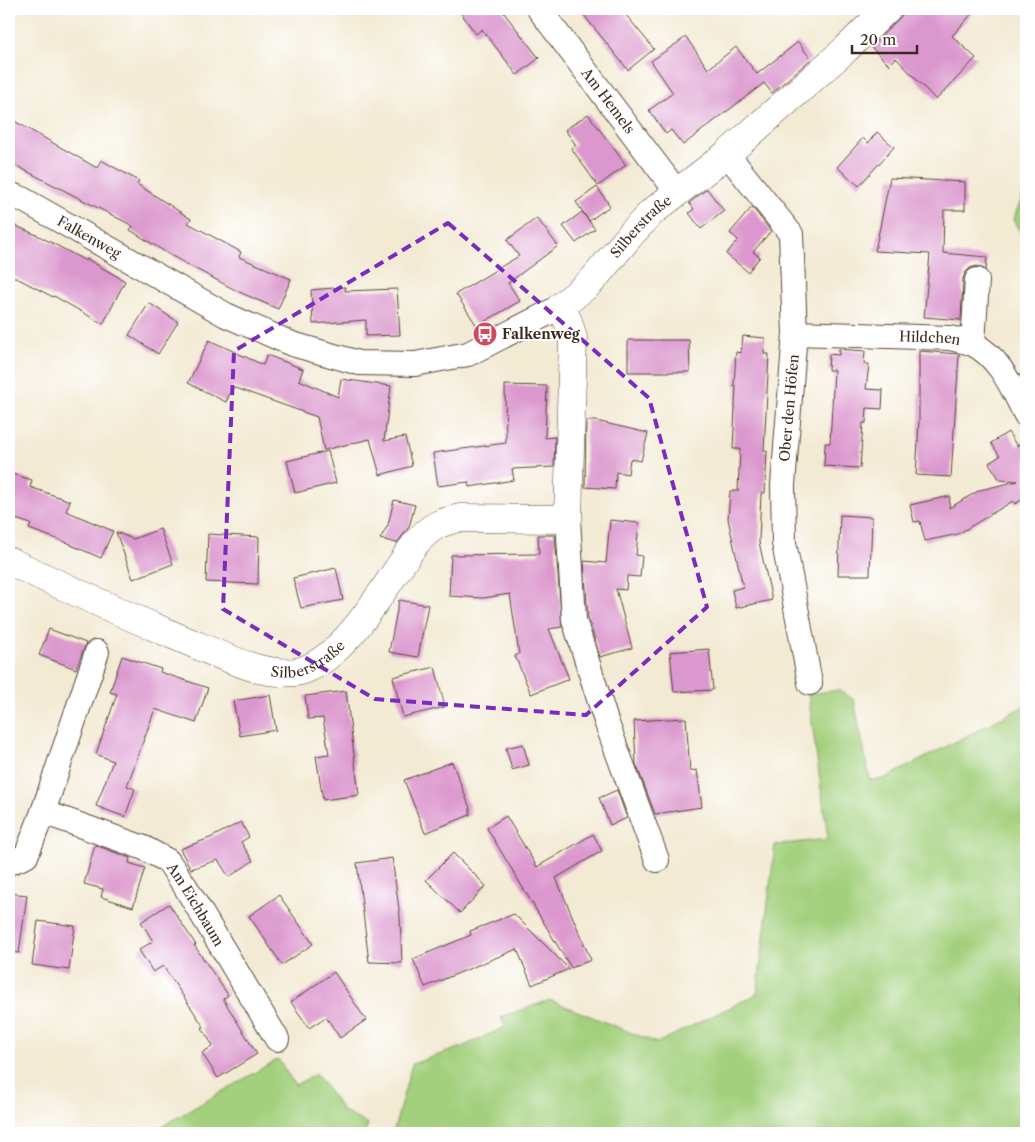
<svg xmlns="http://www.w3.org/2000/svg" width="1035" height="1142" font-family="'Libre Caslon Text',serif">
<rect width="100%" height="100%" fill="#fff"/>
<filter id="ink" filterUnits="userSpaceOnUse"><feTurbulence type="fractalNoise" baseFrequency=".02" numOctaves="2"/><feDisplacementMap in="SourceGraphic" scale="10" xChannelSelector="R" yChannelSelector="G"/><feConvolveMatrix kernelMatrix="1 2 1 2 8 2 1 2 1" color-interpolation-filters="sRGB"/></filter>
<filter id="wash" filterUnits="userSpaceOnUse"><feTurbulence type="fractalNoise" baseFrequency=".0096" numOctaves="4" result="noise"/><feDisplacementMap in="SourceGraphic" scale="20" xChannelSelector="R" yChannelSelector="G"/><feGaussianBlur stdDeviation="1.12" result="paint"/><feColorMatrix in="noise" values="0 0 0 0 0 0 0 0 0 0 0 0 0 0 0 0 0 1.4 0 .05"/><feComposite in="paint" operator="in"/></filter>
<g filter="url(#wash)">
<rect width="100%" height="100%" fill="#f3ead4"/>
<path fill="#a3d07d" stroke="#6f7d4e" d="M1026,187V242L1013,220Z
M839,690L854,700L870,780L884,779L1026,705V1133H393L412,1064L462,1047L505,1027L501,1017L550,1000L657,1043L757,994L775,845L828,839L808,694Z
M278,1059L295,1085L316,1074L344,1112L368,1124L365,1133H157L156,1130Z"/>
<g id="blocks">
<path fill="#db98ce" d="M458,9H501L539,58L517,75L482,29L476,34Z
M579,9H621L654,49L628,70Z
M908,9H976L952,36L976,58L936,100L896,58L889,65L871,47Z
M686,37L708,69L736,47L757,74L798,42L811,59L772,93L764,83L683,145L671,130L666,134L649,110L673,93L651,61Z
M588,114L626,165L598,186L571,148L576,145L565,130Z
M9,118L97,168L101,160L139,181L137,184L191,219L188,223L241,252L239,257L291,279L278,309L237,291L170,255L130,230L133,226L9,162Z
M877,132L894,147L859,186L837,167L863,138L868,143Z
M890,178L965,182V210H944L943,253L987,257L986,270L977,266L970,268L965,273L963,279L961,320L924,317L930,254L875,251Z
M597,187L610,206L589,221L576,202Z
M707,189L724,211L701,229L689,213L694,209L689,203Z
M752,207L771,231L753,252L760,257L748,272L726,254L738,240L730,233Z
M582,212L595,229L576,243L563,226Z
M537,218L558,246L508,283L520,301L477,326L456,294L519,256L507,240Z
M9,223L39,236L86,261L87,259L125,281L103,324L54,296L53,297L9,274Z
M345,287V291L397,289L400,335L366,336V320L313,324L311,290Z
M149,303L178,322L158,354L129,335Z
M743,336L765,338L764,354H769L764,451H767L765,493H761L759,542L772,600L736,608L732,590L743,587L728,519L730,491H738L740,449H733L736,386H734L736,352L741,353Z
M209,340L263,365L267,355L303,369L299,380L338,397L341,379L391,386L384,441L405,437L412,466L380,475L370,439L324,450L317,417L233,387L226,402L188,383Z
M628,340H689L690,372H628Z
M839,349L865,351L864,364H869L866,389L883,390L882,409L867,408L866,423H863L860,468L824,466L825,443H830L834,370H828L829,354L839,355Z
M919,351L959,354L951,477L916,475L919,421Z
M505,385L547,386L545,438L555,437L554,467L512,469L514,480L469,487L468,482L438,486L433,453L506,443Z
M586,421H596L648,433L641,461L630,459L628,474L616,472L615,489L585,487Z
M1008,432L1017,446L1026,440V497L1015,504L1013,501L958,534L925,541L920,521L914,522L910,505L950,496L949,508L980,490L1018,481L1000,480L989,463L1000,456L991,443Z
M328,451L336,483L295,493L287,461Z
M9,473L32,480L30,487L70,501L66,511L113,531L101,558L71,545V544L29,529L31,524L9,517Z
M394,500L415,505L409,527L397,543L380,539L388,525Z
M840,515L872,517L870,575H838Z
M610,520L639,523L636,555L642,556L640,577L627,576L626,590L616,589L632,648L600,657L588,617L584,561L606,563Z
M160,529L173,564L133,579L116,532L133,539Z
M208,534L259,537L258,584L206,582Z
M538,535H555L562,627L549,629L569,679L531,694L515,656L519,654L510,594L483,598L449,596L451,555L539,554Z
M336,568L343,600L301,608L293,578Z
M399,600L428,605L418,657L389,652Z
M49,629L86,643L76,669L39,655Z
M709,649L713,690L674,692L670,652Z
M122,656L161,669L160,672L208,688L196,723L155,709L127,786L135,789L125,817L96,806L113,761L96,754L117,694L110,692Z
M435,667L445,707L403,717L393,677Z
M346,691L359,795L323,800L316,756L329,754L323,718L308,719L305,696Z
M270,695L276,730L240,736L233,701Z
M686,718L690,771L697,770L702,807L655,814L636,764L634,721Z
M523,744L529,765L512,770L506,748Z
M452,762L470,808V815L425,833L404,780Z
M617,790L627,818L610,825L599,798Z
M506,816L537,867L593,834L602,851L556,878L591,960L571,968L487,828Z
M241,822L249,837L241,842L253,861L229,877L218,860L191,869L180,849L210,838Z
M95,845L130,858L129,863L145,868L133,907L101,897L103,889L84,884Z
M453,853L486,886L460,913L426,880Z
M392,858L400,916L402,963L369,962L357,863Z
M9,893L27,895L19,953L9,952Z
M279,895L313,944L282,965L249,916Z
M169,904L196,945H194L228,995L223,999L257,1054L218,1078L202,1053L213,1046L202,1028L204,1027L163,966L153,972L139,950L153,941L141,922Z
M514,914L569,969L532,985L517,949L425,987L413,959L471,935L470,931Z
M38,921L75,926L69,970L32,965Z
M334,972L366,1020L340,1038L326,1017L309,1028L291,1002Z"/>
</g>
</g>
<g filter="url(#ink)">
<use href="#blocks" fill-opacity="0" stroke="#574739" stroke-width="1"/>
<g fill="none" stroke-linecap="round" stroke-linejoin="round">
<defs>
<g id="street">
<path id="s1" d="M539,9L677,192"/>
<path d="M727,154L791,234L795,333L783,485L784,543L810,683"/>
<path id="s2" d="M9,194L22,199L226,315L292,344L359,363L415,364L468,354L560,307"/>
<path id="s3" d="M795,333L950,338C957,340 967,341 973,344C1000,357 1013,390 1026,415"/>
<path d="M973,344L977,280"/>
<path d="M568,519L574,620L606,721L657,860"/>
<path id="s4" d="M43,812L144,848L168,861L185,886L277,1039"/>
<path d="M9,863L26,856L43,812L97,652"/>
</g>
<g id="secondary">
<path id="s5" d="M9,561C64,587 119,612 175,636C202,647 230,661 259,669C273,672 291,675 304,670C350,653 387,581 416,543C430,527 439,522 460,518L568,519L573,338L568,321L560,307L591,282L633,232L652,212L727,154L846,49L887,9"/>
</g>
</defs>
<use href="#street" stroke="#574739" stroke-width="26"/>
<use href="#secondary" stroke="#574739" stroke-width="29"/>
<use href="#street" stroke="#fff" stroke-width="24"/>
<use href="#secondary" stroke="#fff" stroke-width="28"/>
</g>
</g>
<path fill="none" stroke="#7b2cbf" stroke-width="4" stroke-dasharray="10 6" stroke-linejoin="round" d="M448,223L649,398L707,607L586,715L375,699L223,609L234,351Z"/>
<defs>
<symbol id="bus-disc" viewBox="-11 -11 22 22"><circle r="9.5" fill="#d1495b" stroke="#fff"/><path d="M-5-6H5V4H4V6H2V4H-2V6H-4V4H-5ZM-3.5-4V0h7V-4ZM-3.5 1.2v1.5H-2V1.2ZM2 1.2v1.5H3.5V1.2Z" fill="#fff"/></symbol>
</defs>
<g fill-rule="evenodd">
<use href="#bus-disc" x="471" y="320" width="28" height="28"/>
</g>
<g text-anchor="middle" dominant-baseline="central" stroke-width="4" stroke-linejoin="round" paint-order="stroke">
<g font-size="14" fill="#3b2a1e" stroke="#fff">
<text stroke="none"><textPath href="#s1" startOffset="115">Am Hemels</textPath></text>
<text stroke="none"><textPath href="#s5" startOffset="979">Silberstraße</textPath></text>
<text stroke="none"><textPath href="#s2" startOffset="91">Falkenweg</textPath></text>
<text stroke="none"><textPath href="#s3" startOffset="135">Hildchen</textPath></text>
<text transform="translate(789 408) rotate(-85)">Ober den Höfen</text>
<text stroke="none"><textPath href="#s5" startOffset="325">Silberstraße</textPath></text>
<text stroke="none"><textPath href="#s4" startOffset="186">Am Eichbaum</textPath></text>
</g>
<g font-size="14" font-weight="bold" fill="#3b2a1e" stroke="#fff" text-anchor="start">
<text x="502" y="334">Falkenweg</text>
</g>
</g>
<rect width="1035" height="1142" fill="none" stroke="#fff" stroke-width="30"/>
<path d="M852 45v8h65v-8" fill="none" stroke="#3b2a1e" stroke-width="2.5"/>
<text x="860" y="45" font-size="15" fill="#3b2a1e" stroke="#ffffff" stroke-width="4" paint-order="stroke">20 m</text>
</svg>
